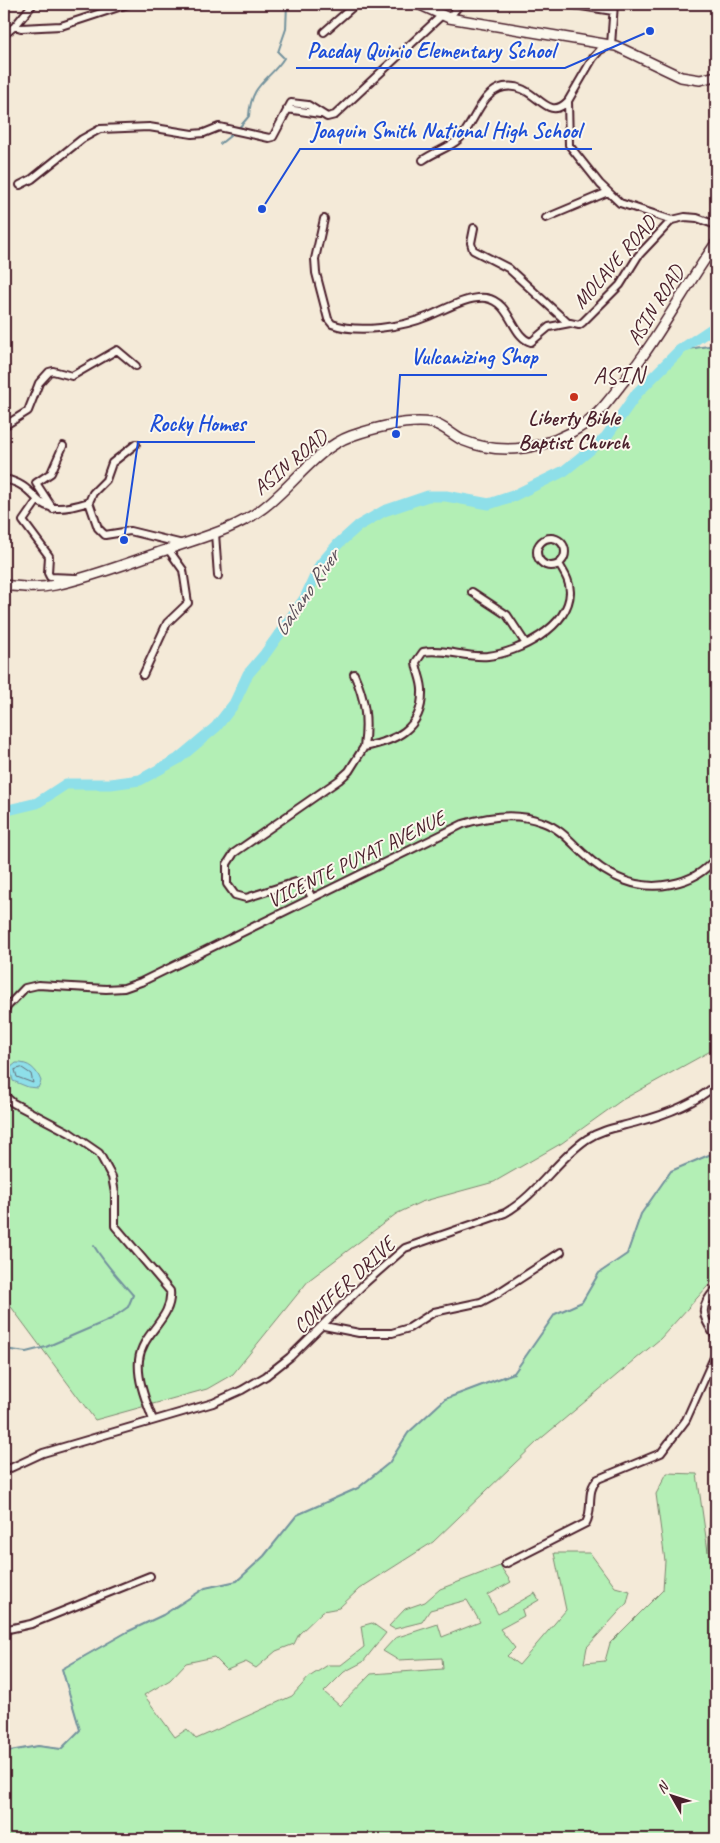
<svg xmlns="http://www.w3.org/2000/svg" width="720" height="1843" font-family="Caveat,sans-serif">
<rect width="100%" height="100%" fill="#f4ead8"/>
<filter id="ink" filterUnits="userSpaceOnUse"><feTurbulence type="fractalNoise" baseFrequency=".02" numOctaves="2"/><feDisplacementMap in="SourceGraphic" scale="10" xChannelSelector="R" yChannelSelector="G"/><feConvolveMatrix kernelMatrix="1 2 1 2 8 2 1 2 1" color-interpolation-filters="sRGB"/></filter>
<g filter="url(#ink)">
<path fill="#b3efb5" stroke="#7e8770" d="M716,345V1048L622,1100L562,1143L494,1182L421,1202L396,1214L309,1280L233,1374L207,1389L95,1420L9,1304L4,1303V811L37,803L66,784H111L140,780L178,759L216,727L234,704L248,674L265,654L305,598L320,565L338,544L358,526L384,511L428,496H446L489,504L513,496L564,471L606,437L637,393L680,350Z
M716,1152V1277L660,1339L538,1441L433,1542L359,1589L339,1608L323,1611L299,1634L294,1644L276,1651L256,1668L246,1662L227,1670L214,1657L186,1663L170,1680L144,1695L175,1737L187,1729L196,1739L292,1696L309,1677L328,1665H341L364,1647L361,1626L372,1623L386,1633L363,1662L344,1672L324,1692L340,1706L371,1674L443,1669L442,1658L398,1660L383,1651L395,1638L438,1624L442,1637L480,1622L467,1600L430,1610L422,1622L394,1629L389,1626L405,1609L425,1602L440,1589L500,1566L511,1582L488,1595L498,1614L535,1593L539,1600L522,1610L524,1616L500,1629L515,1648L507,1656L519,1665L566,1610L554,1553H590L615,1587L630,1591L627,1603L587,1647L584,1663L605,1661L610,1643L663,1590L665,1561L656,1494L667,1473L697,1474L708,1552L712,1490L716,1488V1839H4V1752L38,1746L61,1749L80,1730L62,1669L127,1632L163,1615L205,1588L237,1581L264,1556L297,1515L358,1488L389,1463L408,1433L445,1399L514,1373L555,1314L582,1302L599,1273L627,1254L641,1214L671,1171Z"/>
<path fill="#8edfe9" stroke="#73929d" d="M16,1063C29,1062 37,1070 41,1081L38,1088L28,1087L13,1081L10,1068Z"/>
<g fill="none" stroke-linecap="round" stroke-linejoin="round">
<path stroke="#656c77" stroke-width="1" d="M22,1068L31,1074L33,1083L17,1077L15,1070Z"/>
<path stroke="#73929d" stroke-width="2" d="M238,129L249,116C251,83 269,81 284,58L278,52L286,29L287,4
M220,144L235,132
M680,350L716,345
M4,1349L26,1352L46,1347L111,1319L128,1307L133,1295C120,1280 104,1263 94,1246
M4,1752L38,1746L61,1749L80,1730L62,1669L127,1632L163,1615L205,1588L237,1581L264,1556L297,1515L358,1488L389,1463L408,1433L445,1399L514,1373L555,1314L582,1302L599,1273L627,1254L641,1214L671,1171L716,1152"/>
<path stroke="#8edfe9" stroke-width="11" d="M4,811L37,803L66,784H111L140,780L178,759L216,727L234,704L248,674L265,654L305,598L320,565L338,544L358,526L384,511L428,496H446L489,504L513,496L564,471L606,437L637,393L680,350L716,326"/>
<defs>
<path id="minor" d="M568,4L613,11
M614,4L611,45L600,50L593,58L568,101L569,145L600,184L620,203L672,220L685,217L697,218L716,225
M449,18L460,4
M15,26L21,28L61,26L128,4
M324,32L356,4
M4,35L15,26L33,4
M287,109L320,114
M423,160C434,152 449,148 459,139C475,124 480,92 504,87C536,81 545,125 568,101
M20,185L32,179L82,139L100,129L149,127L192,134L204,133L219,127L269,138L273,137L291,103L308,105L327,117L335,115L441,16
M546,218L608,192
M324,219L315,259L316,273L328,319L332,324C358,334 403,327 429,316C446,309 467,296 486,298C511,302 512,337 531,342L549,327L570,323L579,325L583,322L620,285L638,256L672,220
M474,228L471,243L473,250L508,268L568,323
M4,426L28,411L39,383L49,372L53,371L72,376L117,350L136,366
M136,444L112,463L106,480L93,493L89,502L98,528L105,535L130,531L183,544
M4,479C46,487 27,522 89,502
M37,501L23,521L49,556L48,573L50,577L76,578
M53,509L36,483L51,473L63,446
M215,533L218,576
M537 552a14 14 0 1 1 28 0a14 14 0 1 1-28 0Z
M472,592L507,615L526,644
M354,674C365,699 368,719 364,747
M143,675L167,623L188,603L183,570L168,549
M312,898L305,884L296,882L246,898L235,895L227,884V864L234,853L339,780L349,771L364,747C395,741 422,729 422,693C423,682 417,673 416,662L423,652C444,648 466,658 488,656C518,653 569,627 570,592C570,581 564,573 559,564
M4,1010L25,988L38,985L106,989L124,988L141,982L463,824C489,816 517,812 542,822C560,828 571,842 584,854C608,877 638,891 671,884C691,880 703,873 716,858
M4,1095L13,1103L70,1133L99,1153L112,1177L115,1193V1226L170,1291C173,1319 142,1332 139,1360C137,1380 146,1401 153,1420
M716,1289C696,1310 704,1317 716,1338
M324,1326L359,1333H392L409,1328L434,1312L481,1302L498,1293L561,1252
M4,1471L43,1453L213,1403L242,1390L266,1376L290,1357L365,1283L405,1248L505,1213C538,1194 556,1160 587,1139C602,1129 620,1127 637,1122C665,1115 694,1104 716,1085
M505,1564L586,1523C594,1509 585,1491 598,1479L661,1453L686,1420L716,1353
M4,1630L31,1624L150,1576"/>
<path id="major" d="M418,4L449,18L616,46L681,77L700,80L716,76
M4,585C21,587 38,589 55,585C93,577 130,562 166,550C199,538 234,530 262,509C291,488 317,448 351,436C375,428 406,419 432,423C443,425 452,435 462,440C503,457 548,449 585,424C599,414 610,399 620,386C657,341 683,290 716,243"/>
</defs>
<use href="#minor" stroke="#4a1f2b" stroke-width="10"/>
<use href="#major" stroke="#4a1f2b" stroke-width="12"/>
<use href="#minor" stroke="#fbf7ec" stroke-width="6"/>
<use href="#major" stroke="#fbf7ec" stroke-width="9"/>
</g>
</g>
<circle fill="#c8321e" stroke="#fbf7ec" stroke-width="2" cx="574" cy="397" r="5"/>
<g text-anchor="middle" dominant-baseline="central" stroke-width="4" stroke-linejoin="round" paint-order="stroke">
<g font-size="21" fill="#4a1f2b" stroke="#fbf7ec">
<text transform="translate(614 262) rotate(-49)">MOLAVE ROAD</text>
<text transform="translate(655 305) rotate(-58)">ASIN ROAD</text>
<text transform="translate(290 462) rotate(-40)">ASIN ROAD</text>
<text transform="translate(356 859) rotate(-26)">VICENTE PUYAT AVENUE</text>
<text transform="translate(344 1285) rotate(-43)">CONIFER DRIVE</text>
</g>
<g font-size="21" font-weight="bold" fill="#4a1f2b" stroke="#fbf7ec">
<text x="574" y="418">Liberty Bible<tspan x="574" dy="24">Baptist Church</tspan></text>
</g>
<g font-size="22" font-style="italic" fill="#5b4f5a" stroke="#fbf7ec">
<text transform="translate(306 593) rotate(-55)">Galiano River</text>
</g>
<g font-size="24" letter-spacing="1" fill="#4a1f2b" stroke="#fbf7ec">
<text x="619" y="375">ASIN</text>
</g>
</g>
<path fill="none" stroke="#1d4ed8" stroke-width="2" d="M650 31L565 68H296M262 209L300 149H592M396 434L400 375H547M124 540L138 442H255"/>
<g fill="#1d4ed8" stroke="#fbf7ec" stroke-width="2">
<circle cx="650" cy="31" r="5"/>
<circle cx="262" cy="209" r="5"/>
<circle cx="396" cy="434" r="5"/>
<circle cx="124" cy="540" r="5"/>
</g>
<g font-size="22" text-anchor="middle" font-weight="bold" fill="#1d4ed8" stroke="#fbf7ec" stroke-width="4" stroke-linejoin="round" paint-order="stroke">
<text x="431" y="58">Pacday Quinio Elementary School</text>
<text x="446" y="138">Joaquin Smith National High School</text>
<text x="474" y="364">Vulcanizing Shop</text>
<text x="197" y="431">Rocky Homes</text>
</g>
<rect width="720" height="1843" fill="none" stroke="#fbf7ec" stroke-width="20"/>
<rect x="10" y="10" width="700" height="1823" fill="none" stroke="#4a1f2b" stroke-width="2" filter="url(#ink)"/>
<g transform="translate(672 1796) rotate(309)" stroke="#fbf7ec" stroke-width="4" paint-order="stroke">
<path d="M0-4L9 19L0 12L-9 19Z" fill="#4a1f2b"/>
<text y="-8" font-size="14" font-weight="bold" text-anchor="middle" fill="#4a1f2b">N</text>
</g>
</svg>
